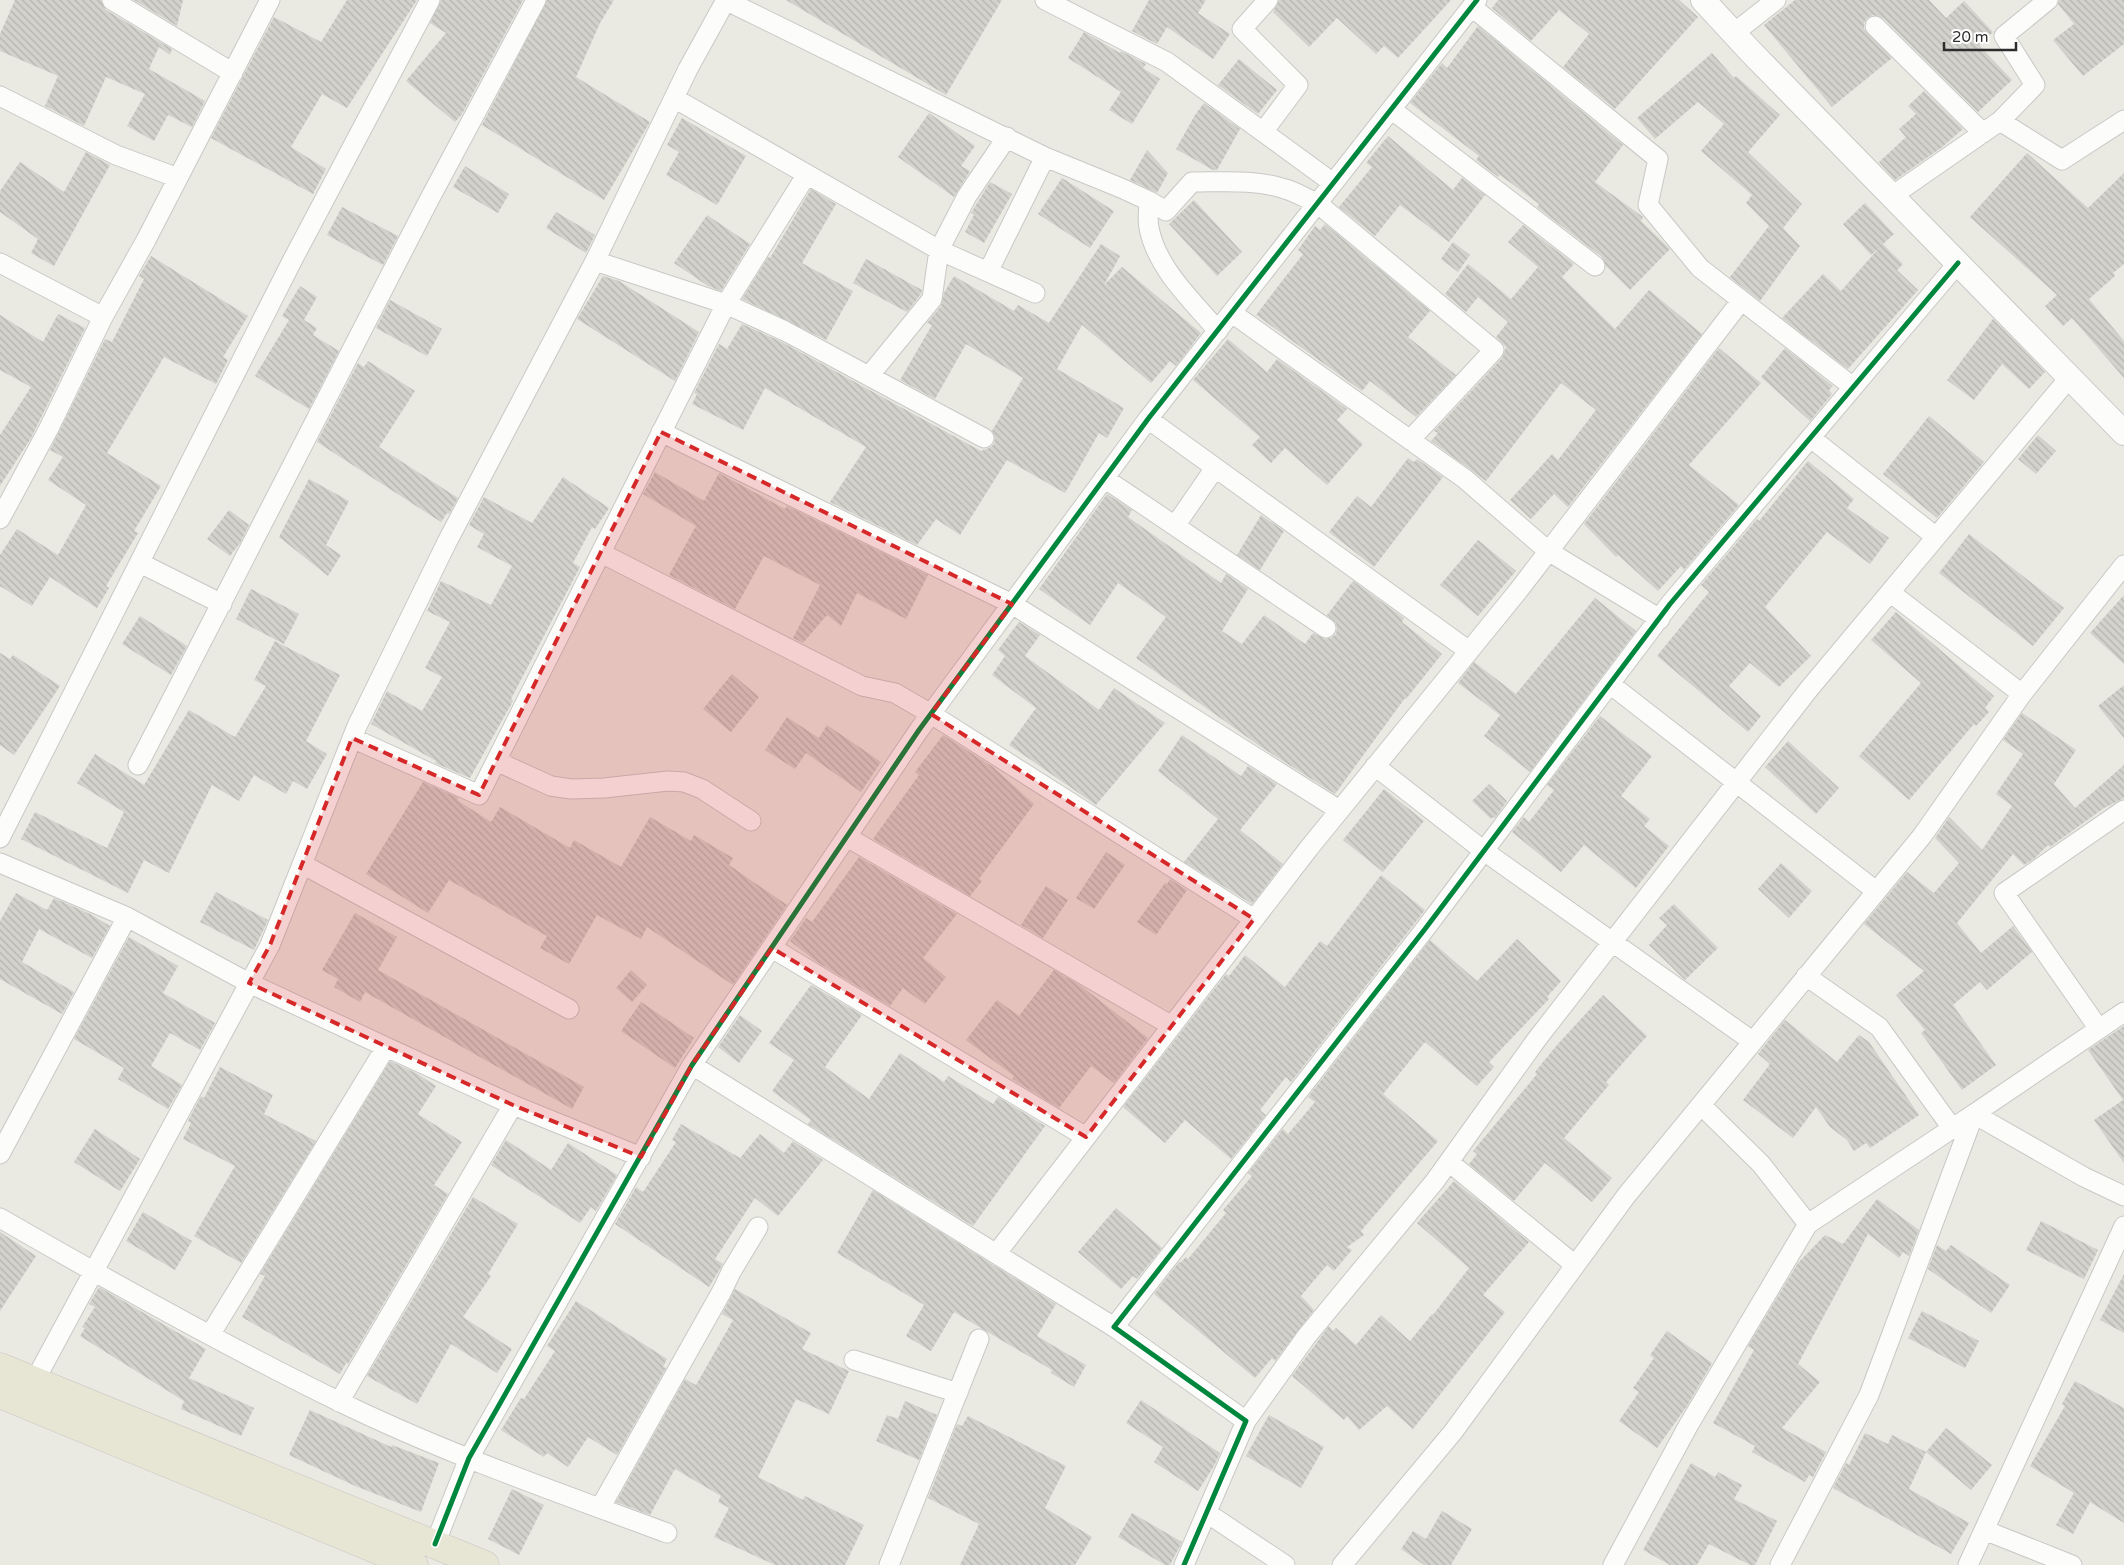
<svg xmlns="http://www.w3.org/2000/svg" width="2124" height="1565" font-family="'Varela Round',sans-serif">
<defs>
<pattern id="building-back-hatch" width="6" height="6" patternUnits="userSpaceOnUse" patternTransform="scale(1.25)"><rect width="6" height="6" fill="#d3d2cd"/><path d="M-1 5l2 2M0 0l6 6M5-1l2 2" fill="none" stroke="#b5b5b0"/></pattern>
</defs>
<rect width="100%" height="100%" fill="#eae9e2"/>
<path fill="url(#building-back-hatch)" d="M15,0H101L106,10L172,49L170,55L159,47L149,69L205,101L192,127L168,115L154,141L127,126L145,94L106,77L84,126L45,106L58,76L0,51V34Z
M134,0H183L177,26Z
M347,0H417L347,108L322,94L291,147L326,169L313,194L211,138L274,17L321,42Z
M441,0H523L462,114L455,122L406,81L446,33L430,23Z
M547,0H614L600,23L576,77L650,122L604,200L482,125Z
M786,0H1002L946,95Z
M1149,0H1206L1198,13L1230,34L1213,59L1167,27L1157,44L1132,31Z
M1279,0H1451L1398,58L1384,46L1376,54L1337,18L1309,47L1273,12Z
M1498,0H1679L1698,17L1615,109L1563,67L1589,34L1559,10L1531,41L1492,8Z
M1795,0H1929L1946,18L1964,1L1993,32L1979,45L2012,80L1978,112L1883,18L1873,15L1867,18L1864,23V29L1892,58L1832,107L1764,25Z
M2059,0H2124V44L2083,76L2053,40L2074,24L2058,4Z
M1478,26L1623,145L1595,182L1643,217L1641,221L1670,249L1630,290L1606,266L1602,257L1537,207L1539,204L1500,175L1498,177L1476,160L1479,156L1410,103L1442,63L1447,68Z
M1084,32L1120,53L1121,51L1146,64L1143,68L1160,79L1132,124L1109,110L1121,92L1068,58Z
M1712,53L1734,78L1736,76L1780,115L1748,152L1802,204L1783,228L1800,246L1760,301L1730,277L1769,226L1746,203L1752,195L1701,151L1724,124L1698,102L1655,139L1637,118Z
M1239,59L1277,90L1258,114L1218,85Z
M1924,91L1963,129L1941,148L1895,180L1879,162L1906,137L1899,129L1916,114L1908,106Z
M1204,103L1240,129L1217,170H1213L1176,149L1195,115Z
M929,113L975,146L961,166L970,171L954,197L898,157Z
M682,118L746,156L717,205L666,175L679,152L667,145Z
M1388,136L1453,190L1462,178L1485,195L1449,242L1400,205L1375,236L1339,207L1372,167L1366,163Z
M1147,150L1168,173L1157,193L1130,180Z
M86,152L110,165L54,266L31,253L38,239L0,212V191L20,162L64,192Z
M2027,153L2088,208L2124,173V264L2113,273L2115,276L2089,299L2124,341V378L2072,318L2063,326L2045,306L2057,295L1970,217Z
M465,166L509,194L498,213L453,187Z
M1062,178L1114,211L1090,248L1038,214Z
M990,182L1012,194L984,243L965,232L974,215L971,213Z
M811,189L836,204L802,263L853,291L826,340L742,299L768,257L770,258Z
M1194,200L1242,252L1217,276L1169,224Z
M1865,203L1894,234L1883,244L1903,264L1897,270L1918,290L1848,369L1782,318L1823,274L1841,291L1879,248L1871,255L1843,224Z
M342,207L398,236L383,265L327,235Z
M556,212L595,235L586,253L546,228Z
M707,215L750,244L721,291L708,286L674,263Z
M1325,224L1430,311L1408,337L1456,375L1416,417L1370,381L1362,391L1256,315L1303,254L1298,250L1315,226L1320,230Z
M1523,225L1574,264L1562,277L1615,329L1649,290L1702,334L1568,507L1554,494L1531,519L1510,500L1552,454L1558,460L1596,410L1561,383L1486,481L1431,441L1438,433L1434,431L1502,358L1506,347L1496,337L1508,322L1478,297L1466,312L1445,294L1468,264L1511,299L1538,267L1508,242Z
M1453,242L1470,255L1458,272L1441,259Z
M1101,244L1120,256L1104,285L1122,267L1201,333L1176,366L1170,361L1151,383L1082,325L1057,369L1124,408L1107,438L1099,433L1065,493L1007,460L960,535L936,519L917,545L830,502L866,447L765,388L743,430L692,404L697,394L694,393L719,344L727,349L742,324L780,341L981,451L989,448L994,444L995,438L992,431L1023,378L966,344L935,399L900,380L932,325L927,323L941,306L944,293L954,276L1014,311L1018,305L1049,323Z
M151,256L248,316L223,357L228,360L216,384L164,357L107,453L161,486L134,531L138,533L106,586L109,588L97,608L50,577L32,606L0,586V555L17,529L58,555L86,505L48,480L63,457L50,450L105,339L112,342L144,279L139,276Z
M866,259L922,290L921,294L907,312L853,283Z
M603,276L619,281L699,332L675,381L577,319Z
M300,286L317,297L304,320L317,328L313,335L339,351L309,409L255,376L289,320L282,316Z
M390,300L442,329L427,356L376,328Z
M58,314L85,328L31,438L0,486V435L31,387L0,370V315L43,342Z
M1993,319L2045,372L2029,389L2002,364L1974,400L1947,380Z
M1228,339L1267,372L1277,359L1347,409L1337,420L1363,444L1327,485L1285,448L1271,463L1252,445L1260,437L1193,380Z
M1719,348L1761,383L1689,465L1739,505L1684,570L1681,566L1658,591L1618,555L1616,557L1584,524Z
M1785,348L1833,386L1829,390L1832,394L1810,421L1761,377Z
M368,361L415,391L379,447L458,498L449,514L447,513L441,522L317,442L358,363L364,367Z
M1929,416L1984,462L1937,518L1883,474Z
M2038,435L2056,451L2036,474L2018,459Z
M1408,458L1414,462L1417,459L1443,477L1374,567L1329,532L1357,496L1371,507Z
M1808,461L1854,499L1847,508L1889,538L1870,564L1827,532L1765,607L1811,656L1779,687L1750,663L1729,686L1761,716L1748,732L1657,656L1709,592L1701,585L1757,519L1759,521Z
M655,472L704,501L719,473L785,509L787,506L928,575L906,619L857,593L841,626L827,615L803,643L793,638L820,585L764,556L735,609L669,575L696,526L643,494Z
M563,477L609,508L595,529L592,527L573,563L580,567L511,699L513,701L470,778L435,763L436,761L371,724L387,691L422,711L442,677L425,668L450,622L427,611L441,581L491,605L512,566L477,547L484,534L469,525L484,497L532,523Z
M309,479L349,501L326,545L341,555L328,576L279,537Z
M1107,494L1132,510L1128,517L1221,583L1226,574L1248,589L1222,631L1242,644L1264,615L1305,644L1313,633L1325,639L1331,638L1336,634L1337,628L1336,623L1327,615L1353,581L1404,618L1402,622L1442,654L1406,699L1405,698L1335,794L1261,747L1136,658L1166,617L1118,583L1090,625L1039,589Z
M229,510L249,525L240,543L230,556L207,539Z
M1261,515L1284,531L1260,570L1237,555Z
M1969,534L2064,608L2033,646L1939,573Z
M1478,540L1516,571L1478,616L1440,585Z
M251,589L299,614L284,644L236,619Z
M2124,595V664L2090,633Z
M1595,598L1636,631L1530,772L1484,736L1500,715L1458,683L1474,662L1516,694Z
M1896,612L1994,696L1985,708L1989,712L1976,726L1974,724L1909,800L1859,756L1921,683L1871,640Z
M140,616L187,646L171,675L122,644Z
M1019,622L1040,635L1025,656L1099,710L1114,688L1165,723L1096,805L1009,745L1036,708L992,675L1005,656L998,650Z
M275,641L340,675L306,741L327,754L307,789L293,781L286,794L254,775L239,801L212,785L169,873L144,860L128,893L21,839L35,812L107,848L124,812L77,783L95,754L144,785L189,710L235,737L266,686L254,680Z
M0,653L10,659L13,655L60,686L14,755L0,745Z
M732,674L759,697L731,732L703,709Z
M2124,685V738L2098,706Z
M2022,713L2076,750L2054,784L2075,808L2124,765V798L2104,808L2050,847L2048,845L2035,858L2024,865L2013,854L1957,923L1981,953L2013,926L2032,952L1987,990L1980,982L1953,1005L1996,1065L1962,1090L1921,1033L1925,1030L1896,995L1924,971L1864,924L1907,872L1934,893L1959,863L1935,838L1949,817L1982,850L2012,806L1996,794L2023,754L2003,740Z
M1600,716L1652,756L1621,796L1650,819L1644,826L1669,846L1636,888L1584,845L1561,872L1512,832L1524,817L1529,822L1554,790L1547,785Z
M787,717L819,738L827,725L881,762L861,792L806,753L795,769L765,750Z
M943,735L993,767L1034,804L979,879L982,881L970,896L873,839L919,775L915,772Z
M1182,735L1241,776L1248,766L1277,784L1240,830L1283,864L1252,904L1184,862L1218,819L1158,771Z
M1788,741L1839,788L1816,814L1765,767Z
M423,782L459,798L457,800L491,822L500,807L570,848L574,840L621,867L650,817L691,841L694,835L733,858L729,865L787,905L733,985L647,927L641,939L597,915L569,964L540,948L547,936L449,880L428,913L366,874Z
M1489,784L1507,801L1495,818L1493,817L1491,819L1472,801Z
M1384,789L1424,821L1383,872L1343,840Z
M1106,852L1125,865L1094,909L1076,898Z
M859,857L957,914L923,958L946,977L925,1004L903,988L890,1006L817,962L790,941L806,918L812,922Z
M1781,863L1812,891L1789,918L1758,889Z
M1381,875L1425,910L1291,1082L1286,1077L1260,1110L1266,1115L1231,1159L1185,1120L1165,1143L1123,1107L1226,974L1229,976L1245,955L1285,987L1320,941L1327,946Z
M1170,879L1187,890L1156,935L1137,922L1165,883L1167,884Z
M1046,886L1068,900L1043,938L1021,925Z
M216,892L268,920L254,950L200,922Z
M16,893L47,910L54,898L90,914L110,926L92,958L39,929L22,962L74,992L62,1014L0,979V921Z
M1674,904L1718,948L1685,980L1649,945L1667,925L1659,918Z
M355,913L397,937L378,970L584,1087L572,1109L365,992L360,1002L334,987L338,979L322,970Z
M129,937L178,966L163,993L215,1023L200,1050L170,1033L151,1066L182,1085L168,1109L118,1079L124,1068L74,1039Z
M1517,939L1561,981L1547,997L1549,999L1489,1062L1494,1067L1477,1086L1425,1042L1383,1094L1438,1141L1361,1231L1364,1235L1347,1247L1352,1250L1334,1271L1327,1265L1301,1296L1314,1310L1275,1361L1272,1358L1255,1378L1154,1294L1179,1262L1180,1263L1186,1257L1188,1259L1226,1213L1223,1210L1252,1176L1248,1173L1283,1129L1288,1134L1315,1102L1308,1097L1430,940L1477,981Z
M631,970L647,985L632,1002L616,988Z
M1054,970L1081,986L1148,1038L1114,1083L1091,1066L1059,1108L1012,1079L1014,1076L966,1040L997,1000L1019,1016Z
M811,985L862,1015L825,1067L869,1099L900,1053L944,1082L948,1076L993,1104L998,1097L1045,1126L973,1226L808,1124L811,1120L772,1091L794,1060L769,1043Z
M1603,995L1647,1036L1606,1082L1609,1085L1564,1138L1612,1178L1592,1202L1545,1163L1514,1201L1469,1164L1477,1154L1473,1151L1537,1074L1535,1072L1557,1045Z
M641,1002L694,1038L675,1068L621,1031Z
M740,1015L762,1031L739,1063L718,1047Z
M1785,1020L1837,1062L1859,1035L1869,1042L1919,1115L1870,1148L1866,1143L1854,1151L1847,1140L1830,1127L1816,1107L1793,1138L1743,1100L1770,1064L1758,1054Z
M2124,1026V1163L2094,1120L2123,1100L2088,1050Z
M390,1061L416,1073L436,1086L418,1114L462,1142L434,1185L448,1194L348,1364L346,1363L340,1374L242,1317L265,1276L260,1274Z
M220,1067L273,1095L264,1114L316,1141L241,1263L194,1236L235,1166L183,1139L191,1123L188,1121L201,1096L204,1098Z
M681,1124L740,1158L760,1134L784,1153L793,1141L823,1160L778,1216L755,1198L715,1259L723,1264L709,1287L615,1224L636,1187L643,1192L676,1142L672,1140Z
M95,1129L140,1159L120,1191L74,1162Z
M506,1140L551,1170L568,1143L617,1175L596,1211L591,1207L580,1223L491,1165Z
M1454,1181L1529,1242L1483,1295L1505,1312L1413,1429L1387,1406L1359,1430L1347,1416L1344,1420L1292,1376L1329,1326L1333,1331L1336,1328L1356,1345L1381,1315L1410,1341L1432,1314L1433,1315L1469,1268L1417,1223Z
M873,1190L1056,1304L1037,1336L1086,1365L1074,1387L1051,1373L1052,1370L954,1312L931,1351L906,1336L924,1305L837,1253Z
M473,1197L518,1224L488,1274L491,1276L463,1317L512,1349L497,1373L451,1344L417,1404L367,1376Z
M1877,1199L1919,1230L1909,1256L1903,1252L1899,1258L1868,1234L1798,1364L1820,1382L1782,1428L1826,1452L1813,1477L1809,1475L1805,1482L1752,1452L1755,1446L1713,1423L1754,1350L1748,1346L1798,1263L1825,1235L1843,1244Z
M1116,1208L1162,1248L1137,1279L1133,1276L1121,1289L1078,1252Z
M143,1212L192,1241L175,1270L126,1241Z
M2041,1221L2098,1250L2084,1279L2026,1250Z
M0,1232L36,1256L0,1311Z
M1937,1245L1946,1251L1951,1245L2010,1285L1991,1313L1928,1269Z
M2124,1274V1333L2100,1320Z
M99,1287L206,1349L189,1378L254,1408L241,1436L181,1409L184,1401L80,1336L85,1328L82,1327L95,1307L89,1304Z
M735,1289L811,1333L802,1349L849,1371L829,1414L796,1399L758,1477L803,1500L805,1496L864,1525L845,1565H775L714,1537L729,1508L718,1502L721,1496L675,1469L650,1515L616,1502L685,1379L696,1385L733,1320L722,1314Z
M576,1301L667,1359L663,1367L666,1368L617,1455L588,1437L568,1467L547,1453L544,1457L501,1430L521,1398L524,1399L555,1351L547,1346Z
M1922,1311L1979,1341L1965,1368L1908,1338Z
M1667,1331L1712,1363L1687,1406L1657,1448L1619,1421L1639,1392L1633,1388L1654,1358L1650,1355Z
M2075,1381L2124,1408V1523L2090,1502L2073,1534L2056,1525L2074,1493L2030,1466L2065,1406L2062,1404Z
M1141,1400L1220,1453L1214,1466L1198,1491L1154,1462L1163,1447L1126,1423Z
M905,1401L937,1415L919,1460L876,1441L887,1415L898,1419Z
M310,1410L391,1447L392,1445L439,1463L421,1512L353,1485L289,1455Z
M1269,1415L1324,1447L1301,1488L1246,1456Z
M968,1416L1066,1466L1045,1508L1092,1537L1075,1565H960L979,1524L928,1498L957,1424L962,1426Z
M1946,1428L1992,1465L1971,1490L1926,1452Z
M1865,1433L1888,1444L1892,1435L1926,1452L1909,1489L1969,1523L1951,1554L1833,1488L1846,1463L1849,1465Z
M1691,1463L1715,1477L1718,1472L1742,1485L1734,1499L1777,1521L1755,1565H1750L1709,1544L1697,1565H1670L1643,1550Z
M512,1489L544,1505L519,1555L488,1539Z
M1442,1511L1472,1529L1451,1565H1424L1401,1549L1413,1531L1426,1539Z
M1132,1513L1182,1542L1170,1565H1165L1118,1537Z"/>
<g fill="none" stroke-linecap="round" stroke-linejoin="round">
<defs>
<path id="minor" d="M112,0L233,73
M725,0L1045,157L1121,188L1149,201L1166,211L1192,182C1222,182 1256,179 1285,189C1296,192 1307,199 1317,203L1494,350L1410,440
M1045,0L1167,62L1333,183
M1472,7L1658,159L1648,205L1700,268L1853,387
M1875,26L1983,133
M1734,33L1776,0
M0,96L116,155L178,178
M674,98L939,250L1035,293
M1391,109L1595,266
M2000,121L2035,85L2004,36L2048,0
M1263,132L1298,85L1242,29L1268,0
M1892,196L2000,121L2062,160L2124,120
M1149,201C1149,209 1147,219 1149,228C1157,269 1192,300 1218,331
M595,261L726,304L785,331L984,438
M0,263L103,317L146,240L270,0
M988,272L1045,157
M1232,313L1465,479L1548,551L1660,619
M869,376L932,299L939,250L967,196L1007,137
M1148,419L1469,651
M661,432L1012,604L1339,810
M1811,438L1936,537
M1104,478L1326,628
M0,519L48,430L103,317
M1175,526L1215,468
M601,553L862,686L895,693L931,714L1254,919
M140,563L222,604
M1891,593L2022,694
M1610,684L1876,891
M352,738L479,795L726,304L807,174
M496,761L551,786L571,789L604,788L668,781L684,782L702,789L751,821
M138,765L429,200L536,0
M1375,766L1484,851L1752,1041
M847,837L1172,1026
M0,838L292,261L430,0
M0,863L127,917L249,983L386,1047L513,1105L641,1157
M302,864L569,1009
M772,948L1086,1137
M1806,976L1879,1027L1952,1128
M2099,1029L2004,893L2124,810
M692,1065L1114,1327
M1701,1105L1761,1164L1808,1224
M0,1154L127,917
M1449,1162L1575,1265
M0,1218C111,1282 223,1345 338,1401C444,1453 557,1492 667,1533
M996,1254L1309,848L1518,591L1741,301
M210,1335L386,1047
M854,1360L958,1393
M34,1382L270,945L357,726L447,542L595,261L688,69L726,0
M339,1402L513,1105
M1246,1421L1306,1337L1435,1181L1537,1039L1809,689L2070,377
M600,1508L722,1291L731,1272L758,1227
M1207,1513L1285,1565
M1984,1530L2072,1565
M435,1544L469,1458L692,1065L919,730L1148,419L1477,0
M889,1565L979,1339
M1184,1565L1246,1421L1114,1327L1425,929L1670,604L1958,263
M1342,1565L1453,1432L1626,1196L1922,836L2022,694L2124,565
M1613,1565L1688,1426L1808,1224L1974,1114L2084,1177L2124,1196
M1780,1565L1869,1395L1974,1114L2124,1012
M1968,1565L2124,1226"/>
<path id="tertiary" d="M1703,0L1751,52L2124,433"/>
<path id="primary" d="M0,1367L485,1565
M0,1394L414,1565"/>
</defs>
<use href="#minor" stroke="#c8c8c7" stroke-width="21"/>
<use href="#tertiary" stroke="#c8c8c7" stroke-width="26"/>
<use href="#primary" stroke="#c6c5c3" stroke-width="29"/>
<use href="#minor" stroke="#fcfcfb" stroke-width="19"/>
<use href="#tertiary" stroke="#fcfcfb" stroke-width="24"/>
<use href="#primary" stroke="#e7e6d5" stroke-width="28"/>
<defs>
<path id="cycleway" d="M435,1544L469,1458L692,1065L919,730L1148,419L1477,0
M1184,1565L1246,1421L1114,1327L1425,929L1670,604L1958,263"/>
</defs>
<use href="#cycleway" stroke="#fff" stroke-width="8"/>
<use href="#cycleway" stroke="#00873e" stroke-width="5"/>
</g>
<path fill="#d62828" fill-opacity="0.2" stroke="#d62828" stroke-width="4" stroke-dasharray="10 6" stroke-linejoin="round" d="M661,432L1012,604L931,714L1254,919L1086,1137L772,948L692,1065L641,1157L513,1105L249,983L270,945L352,738L479,795Z"/>
<path d="M1944 42v8h72v-8" fill="none" stroke="#2d2d2d" stroke-width="2.5"/>
<text x="1952" y="42" font-size="15" fill="#2d2d2d" stroke="#ffffff" stroke-width="4" paint-order="stroke">20 m</text>
</svg>
